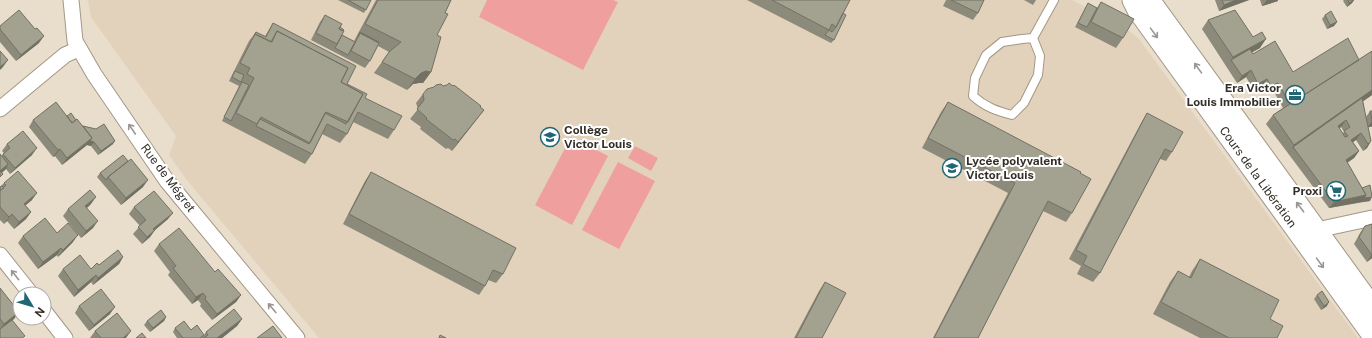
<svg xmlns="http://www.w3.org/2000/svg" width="1372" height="338" font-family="'Public Sans',sans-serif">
<rect width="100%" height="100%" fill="#e9ddcc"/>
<path fill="#e3d2bb" d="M88,0H1072L1127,29L1139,39L1358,338H319L186,179L169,155L176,136L91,17Z"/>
<path fill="#ef9f9e" d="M487,0H613L618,2L583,70L479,17Z
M571,137L608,156L572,225L535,205Z
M635,146L658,158L651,171L628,158Z
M618,162L655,181L619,249L582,230Z"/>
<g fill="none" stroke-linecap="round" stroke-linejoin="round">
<defs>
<path id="lane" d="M1033,38L1022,39L1002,42L986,55L975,78L973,96C985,107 997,111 1012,115L1024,103L1038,75L1040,56L1033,38L1054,0"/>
<path id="street" d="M71,0L75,41L94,74L167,181L297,338
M0,109L65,55L78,49
M1311,239L1326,228L1372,218
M0,255L31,294
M44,311L65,338"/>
<path id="secondary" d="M1133,0L1138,10L1372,334
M1149,0L1372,307"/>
</defs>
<use href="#lane" stroke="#a39787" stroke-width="10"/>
<use href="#street" stroke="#a39787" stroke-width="17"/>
<use href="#secondary" stroke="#a39787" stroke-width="23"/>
<use href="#lane" stroke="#fff" stroke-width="8"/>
<use href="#street" stroke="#fff" stroke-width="15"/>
<use href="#secondary" stroke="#fff" stroke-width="21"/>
</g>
<path fill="#8c8a7b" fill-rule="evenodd" d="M338,0H371L364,13Z
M376,0H451L445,13L437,35L431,72L423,83H419L413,84L407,90L374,73L389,52L378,46L370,61L365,68L311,40L320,22L325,15L340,27L342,35L354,41Z
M747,0H850L843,13L834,40L831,43Z
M946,0H984L978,13L973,20L943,6Z
M1024,0H1036L1033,5Z
M1215,0H1249L1219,11Z
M1260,0H1278V1L1262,6Z
M1344,0H1354L1352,3L1347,7L1343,1Z
M1101,2L1123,38L1116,48L1075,27L1088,3L1097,8Z
M1325,15L1337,22L1334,26L1327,29L1322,19Z
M1208,20L1260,48L1252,52L1253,54L1293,72L1359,60L1372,51V95L1363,101L1366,117L1370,111H1372V129V127H1368L1371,141L1367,148L1363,151L1356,140L1353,142L1359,151L1354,158L1347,163L1370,201L1329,208L1266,124L1273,115L1283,108L1273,90L1266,93L1262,86L1254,91L1246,77L1237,83L1202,29ZM1341,127L1344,132L1343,133L1339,128Z
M273,23L365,98L394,130L388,139L353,122L347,134L340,143L322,134L312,154L305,164L222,121L239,86L229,81L249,41L256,32L265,36Z
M0,26L35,29L39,43L16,61L0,42Z
M443,86L480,107L484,110L477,119L452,151L448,148L446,149L420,129L421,127L410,119L418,109L416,103L423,94Z
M948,102L1072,213L1066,222L1043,211L978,338H933L1008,193L922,148L941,112Z
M1147,113L1172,152L1166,161L1160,159L1100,273L1093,282L1077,274L1081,266L1069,259L1141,123Z
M67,116L76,120L83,126L113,144L98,155L91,146L87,145L62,165L55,156L53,157L29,127L33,120Z
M7,144L32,155L10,174L6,169L2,173L1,156L4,153L2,151Z
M371,172L503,274L496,283L488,280L485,286L479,295L343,224L365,181Z
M100,173L143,187L121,205L97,177Z
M4,183L32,200L25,205L31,212L26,219L14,229L7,221L4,224L0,220V187Z
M91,204L87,208L93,228L81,238L63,216L68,209Z
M134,207L168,219L155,230L150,237L142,244L133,234L140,226L129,214Z
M1372,224V258L1367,262L1354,244L1360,233L1365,226Z
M57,233L73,242L58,257L57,255L38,269L18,243L23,236Z
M159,244L215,272L241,295L236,302L212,320L200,306L201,304L198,300L192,304L168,275L170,272L154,251Z
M123,257L119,264L93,285L91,282L74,297L58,276L63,269H91Z
M1200,259L1270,319L1277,338H1200L1153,314L1170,282L1178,271L1189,277L1192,271Z
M825,282L822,338H794L819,291Z
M0,288L19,312L14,319L12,320L0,338Z
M1317,295L1327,306L1321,310L1314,299Z
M79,306L110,314L89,331L75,313Z
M166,317L164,321L150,332L144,325L147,321Z
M242,319L237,326L222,338H177L173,332L175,328L191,330L204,335L206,332Z
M95,331L126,338H90Z"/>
<path fill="#727164" d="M1236,0H1249L1219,11L1224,5Z
M1267,0H1278V1L1262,6Z
M1354,0L1352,3L1347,7L1349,3Z
M1337,22L1334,26L1327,29L1330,25Z
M44,36L39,43L16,61L21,55Z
M1266,39L1260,48L1233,63L1231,60L1226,67L1233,57Z
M8,60L3,67L0,70V67Z
M1251,70L1246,77L1237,83L1242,76Z
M426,71L431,72L423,83H419L413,84L407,90L415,79L421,73Z
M1267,79L1262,86L1254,91L1258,84Z
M1278,83L1273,90L1266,93L1271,86Z
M1372,90V95L1294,150L1293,147L1288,154L1294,145Z
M484,110L477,119L452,151L458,142Z
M1346,120L1341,127L1333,133L1338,126Z
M1372,121V126L1367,128Z
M1361,133L1356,140L1346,147L1351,140Z
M92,138L94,142L91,146L87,145L62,165L67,158Z
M115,141L113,144L98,155L101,151Z
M1371,141L1367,148L1363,151L1368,144Z
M37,148L32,155L10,174L15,168Z
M60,149L55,156L53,157L58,150Z
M1359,151L1354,158L1341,167L1346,160Z
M8,164L6,168L8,166L6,169L0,174V171Z
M148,180L143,187L121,205L126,198Z
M37,193L32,200L19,211L24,204Z
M1366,195L1361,202L1329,208L1334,202Z
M96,197L91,204L81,213L85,206Z
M1372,197L1370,201L1361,202L1364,198Z
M31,212L26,219L14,229L19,222Z
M173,213L168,219L149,235L153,229Z
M12,214L7,221L4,224L9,217Z
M98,221L93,228L81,238L86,231Z
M155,230L150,237L142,244L147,237Z
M78,235L73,242L58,257L63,250Z
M61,248L57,255L38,269L43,262Z
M1372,254V258L1367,262Z
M123,257L119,264L93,285L98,278Z
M96,275L91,282L74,297L78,290Z
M203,293L198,300L192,304L196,297Z
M241,295L236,302L212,320L217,314Z
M1329,302L1327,306L1321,310L1324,306Z
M115,307L110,314L89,331L94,325Z
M19,312L14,319L0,330L4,324Z
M166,317L164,321L150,332L153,328Z
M242,319L237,326L222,338H217Z
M131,331L126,338H123Z"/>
<path fill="#a3a18f" stroke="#727164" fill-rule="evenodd" d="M348,0H371L366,10Z
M378,0H451L445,13L448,14L437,35L441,37L431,72L426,71L421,73L415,79L382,62L389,52L401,42L365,24Z
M772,0H850L836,27L832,24L829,30Z
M951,0H984L978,13Z
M1222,0H1236L1224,5Z
M1348,0H1354L1349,3Z
M1101,2L1134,19L1123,38L1091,22Z
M1088,3L1097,8L1087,27L1078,23Z
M19,10L35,29L37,28L44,36L21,55L0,29V26Z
M1235,10L1253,37L1262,32L1266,39L1233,57L1208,20Z
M1331,11L1337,22L1330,25L1325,15Z
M843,13L846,15L834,40L825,35L829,30L832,32L836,27Z
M325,15L342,24L339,29L344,31L337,44L316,33Z
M273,23L356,66L347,84L367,94L365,98L402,116L394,130L358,112L347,134L327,124L312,154L256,126L260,119L309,144L325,113L346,124L363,94L341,82L348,68L277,31L271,42L255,34L254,36L256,32L266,37Z
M340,27L344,30L343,31L339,29Z
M277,31L348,68L341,82L363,94L348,122L326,112L310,143L261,117L257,124L236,113L254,78L247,74L250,68L240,63L255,34L272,42Z
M360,32L379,42V43L360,33L358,37Z
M360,33L379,43L370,61L351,51Z
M342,35L355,42L348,55L335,48Z
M1348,38L1359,60L1290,104L1278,83L1271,86L1267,79L1258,84L1251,70L1242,76L1231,60L1250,49L1253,54L1275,41L1293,72Z
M0,51L8,60L0,67Z
M1372,51V90L1294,145L1273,115Z
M235,71L244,75L241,82L232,77Z
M242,82L249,85L231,121L224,117Z
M449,83L453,86L454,85L481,106L480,107L484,110L458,142L455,139L453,140L426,119L427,118L417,109L424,100L423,94L427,89L434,87L436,85L441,84L443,86L447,85Z
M1362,98L1371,141L1368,144L1361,133L1351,140L1359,151L1346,160L1366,195L1334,202L1293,147ZM1346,120L1350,127L1344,131L1348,136L1345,137L1338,126Z
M56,102L72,123L77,119L92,138L67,158L60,149L58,150L33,120Z
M948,102L1081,172L1080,173L1091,179L1072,213L1048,201L978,338H934L1015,183L928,138Z
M1370,111H1372V121Z
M71,113L76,120L72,123L67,116Z
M1147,113L1183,132L1172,152L1165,149L1100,273L1083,264L1087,256L1076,250Z
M104,124L115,141L101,151L94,142L90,141L92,138L83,126L96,129Z
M23,131L37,148L15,168L3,154L10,148L7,144Z
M0,154L8,164L0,171L3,174L0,177Z
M123,155L128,161L108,177L106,180L100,173Z
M131,159L148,180L126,198L108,177Z
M18,171L37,193L24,204L31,212L19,222L12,214L9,217L0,207V191L6,185L4,183Z
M371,172L516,248L503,274L493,270L485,286L349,214Z
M1370,185L1372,197L1364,198L1366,195L1362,188Z
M2,186L4,188L0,190V187Z
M90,190L96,197L85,206L98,221L86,231L68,209Z
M154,191L173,213L153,229L155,230L147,237L138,227L146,220L134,207Z
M45,218L57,233L68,223L78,235L63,250L61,248L43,262L23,236Z
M1372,224V255L1359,237L1365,226Z
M179,228L215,272L218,269L241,295L217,314L205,299L206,297L203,293L196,297L173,268L176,266L159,244Z
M118,250L123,257L98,278L96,275L78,290L63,269L80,255L91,269L97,263L99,265Z
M1200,259L1279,300L1270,319L1283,326L1277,338H1229L1161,302L1178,271L1191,278Z
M825,282L846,293L822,338H796Z
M0,288L19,312L4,324L0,319Z
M101,289L115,307L94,325L79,306Z
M1322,291L1329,302L1324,306L1317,295Z
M234,309L242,319L217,338H204L208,335L206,332Z
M161,310L166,317L153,328L147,321Z
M117,313L131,331L123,338H101L95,331Z
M12,320L25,336L22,338H0V329Z
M184,321L191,330L197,325L204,335L200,338H183L175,328Z
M273,326L282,338H257Z
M142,333L146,338H136Z
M440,335L446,338H439Z"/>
<defs><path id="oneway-shaft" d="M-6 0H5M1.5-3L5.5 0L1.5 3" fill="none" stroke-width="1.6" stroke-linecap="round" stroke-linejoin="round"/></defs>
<g stroke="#999693">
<use href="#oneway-shaft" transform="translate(1154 33) rotate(54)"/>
<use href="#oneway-shaft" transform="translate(1198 68) rotate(-126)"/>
<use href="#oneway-shaft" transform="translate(132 129) rotate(-124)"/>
<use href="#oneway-shaft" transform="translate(1300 207) rotate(-127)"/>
<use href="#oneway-shaft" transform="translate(1320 263) rotate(54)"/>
<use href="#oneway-shaft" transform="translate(15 275) rotate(-128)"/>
<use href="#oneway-shaft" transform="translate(272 308) rotate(-130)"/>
</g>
<defs>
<symbol id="office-ring" viewBox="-11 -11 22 22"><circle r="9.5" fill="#fff" stroke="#1f6775" stroke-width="1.5"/><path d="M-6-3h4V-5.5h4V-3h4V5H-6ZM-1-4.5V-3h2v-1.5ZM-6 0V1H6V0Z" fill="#1f6775"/></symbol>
<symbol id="school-ring" viewBox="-11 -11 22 22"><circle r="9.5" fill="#fff" stroke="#1f6775" stroke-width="1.5"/><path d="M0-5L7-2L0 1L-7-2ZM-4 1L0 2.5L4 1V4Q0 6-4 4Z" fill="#1f6775"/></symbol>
<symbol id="supermarket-ring" viewBox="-11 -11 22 22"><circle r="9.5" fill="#fff" stroke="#1f6775" stroke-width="1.5"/><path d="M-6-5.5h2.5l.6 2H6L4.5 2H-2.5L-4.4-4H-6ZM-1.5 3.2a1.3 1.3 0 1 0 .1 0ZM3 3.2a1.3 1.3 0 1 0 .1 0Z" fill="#1f6775"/></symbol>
</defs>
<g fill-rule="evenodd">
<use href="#office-ring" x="1284" y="84" width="22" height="22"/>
<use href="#school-ring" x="539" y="126" width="22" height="22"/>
<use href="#school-ring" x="941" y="157" width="22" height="22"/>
<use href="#supermarket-ring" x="1325" y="180" width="22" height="22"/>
</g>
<g text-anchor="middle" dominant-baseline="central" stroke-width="4" stroke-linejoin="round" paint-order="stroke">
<g font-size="12" font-weight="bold" fill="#332e27" stroke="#fff" text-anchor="end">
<text x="1281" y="88">Era Victor<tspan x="1281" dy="14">Louis Immobilier</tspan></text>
<text x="564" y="130" text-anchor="start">Collège<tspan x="564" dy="14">Victor Louis</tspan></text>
<text x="966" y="161" text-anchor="start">Lycée polyvalent<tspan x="966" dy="14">Victor Louis</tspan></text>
<text x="1322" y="191">Proxi</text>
</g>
<g font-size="12" fill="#332e27" stroke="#fff">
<text transform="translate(1258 177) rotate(54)">Cours de la Libération</text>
<text transform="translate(168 178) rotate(53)">Rue de Mégret</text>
</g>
</g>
<g transform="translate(32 306) rotate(128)"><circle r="19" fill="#ffffff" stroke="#adaba9"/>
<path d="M0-3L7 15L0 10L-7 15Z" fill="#1f6775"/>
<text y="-6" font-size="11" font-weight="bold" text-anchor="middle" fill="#332e27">N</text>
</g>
</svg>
